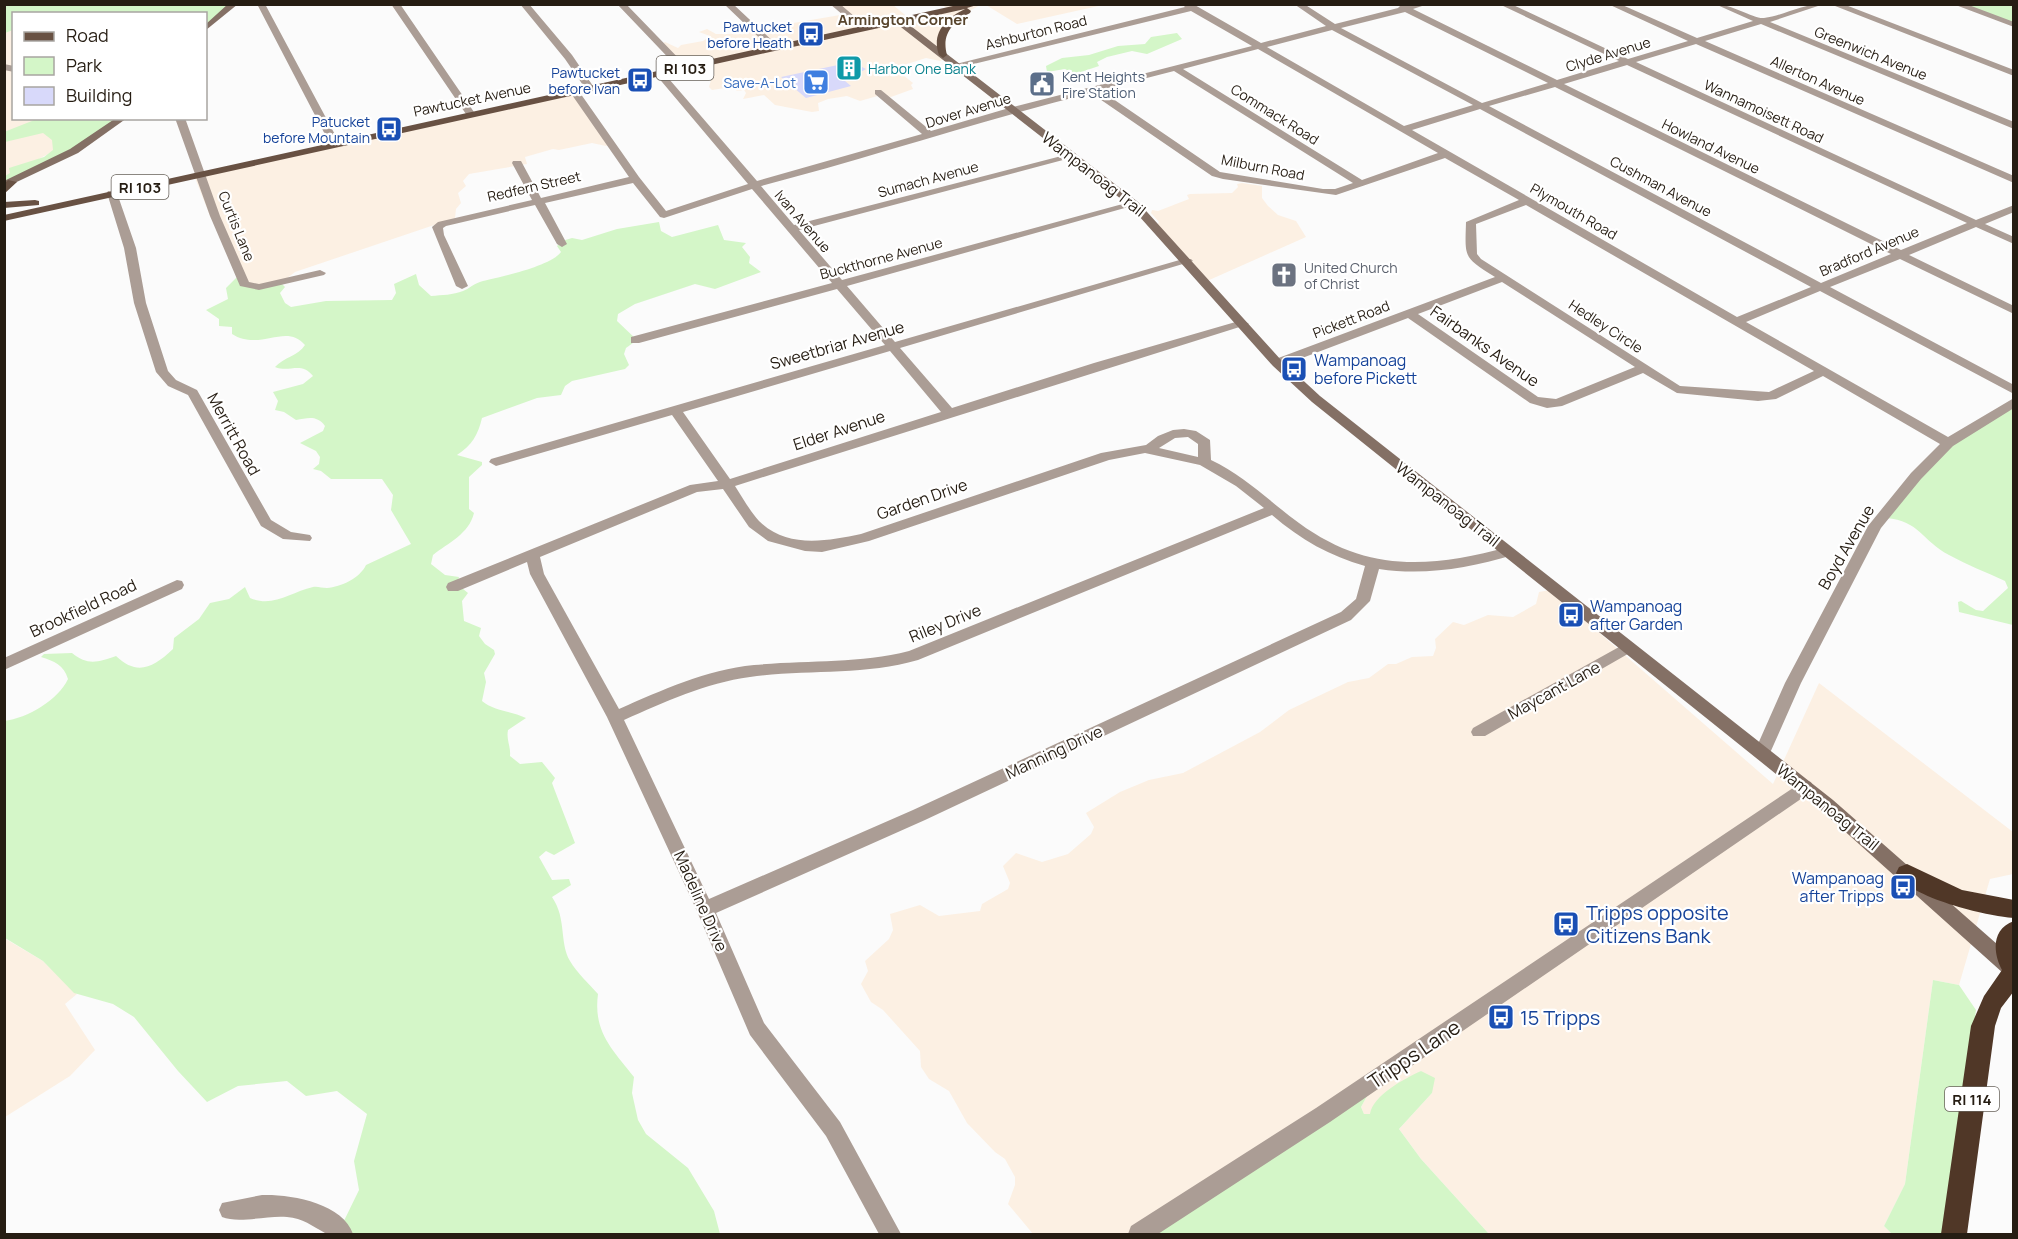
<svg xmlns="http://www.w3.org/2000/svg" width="2018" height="1239" font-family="Manrope,sans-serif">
<rect width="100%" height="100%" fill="#fbfbfb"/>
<path fill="#fcf0e3" d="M835,5H893L910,19L949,9L942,5H980L945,25L946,58L940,61L926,58L907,64L908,69L903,75L913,83L911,85L913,89L891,97L881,95L860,101L847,96L828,99L818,103L819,111L812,112L775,105L764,95L743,99L746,93L744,90L737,91L731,87L712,90L709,87L711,80L696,69L698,67L683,68L660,45L665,42L678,48L681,45L703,41L710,36L699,32L707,29L716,34H729L742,33L747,27L759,25L773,30L776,26L846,14Z
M986,5H1103L1017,24Z
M13,18L14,118L112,119L4,178V19Z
M572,92L612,144L606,146L592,143L559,150L553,149L525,157L527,164L469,174L463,181L466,186L458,193L461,203L456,209L455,218L295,272L286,279L249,287L210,216L195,178Z
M1242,183L1262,186V198L1268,206L1278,215L1296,221L1306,237L1207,281L1157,225L1159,222L1151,213L1152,210L1158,211L1189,199L1187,195L1190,194L1232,193L1238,187L1237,184Z
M1550,590L1773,784L1819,683L2013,832V874L1990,879L1959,985L1933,980L1905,1184L1884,1226L1892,1234H1489L1421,1159L1399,1129L1432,1093V1086L1421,1071L1378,1099L1371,1114H1364L1361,1107L1372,1087L1218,1182L1141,1234H1033L1008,1204L1015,1185V1177L1005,1159L995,1152L967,1123L949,1091L929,1079L921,1067L920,1051L883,1010L871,1002L861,984L868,971L865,961L889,939L893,930L890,914L920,905L939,916L980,911L982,904L1008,889L1010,883L1003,866L1016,853L1042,862L1068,854L1091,834L1094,827L1086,813L1120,792L1149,780L1183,773L1260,732L1289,710L1348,682L1369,678L1388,664H1396L1412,657L1433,656L1436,648L1435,639L1453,622L1464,625L1488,615L1513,617L1536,604L1539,592Z
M4,938L43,961L77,994L65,1004L95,1050L70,1076L5,1117Z"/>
<path fill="#d4f6c8" d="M4,5H234L206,28V14H14L13,30L5,33Z
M1959,5H2013V24Z
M1177,33L1182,39L1147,54L1132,51L1107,57L1097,62L1099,66L1075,74L1065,69L1047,72L1046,66L1062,58L1089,55L1118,46L1145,44L1151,37Z
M37,119H124L109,129L5,184V176L10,173L9,168L44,157L53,150L52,140L43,133L5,142L4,132Z
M659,222L661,231L672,237L718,225L724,240L746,243L742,247L750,257L749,263L761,272L715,289L695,284L635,304L618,314L617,321L637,340L626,348L624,354L629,365L625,369L572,381L565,386L561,395L537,398L482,418C478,435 472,445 457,455L482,462V465L469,477V509L474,513C469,534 448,543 433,555L431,564L445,575L459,577L457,584L468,593L462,601L464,621L481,628L479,636L485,644L494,650L495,654L484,673L486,682L482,701C494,711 511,711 526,718L508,730C506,740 511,746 510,756L520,764L542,762L555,778L552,783L555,791L575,843L554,855L546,851L539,857L552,880L569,879L571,885L552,897C567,919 559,942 570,961C577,973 589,984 598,994C593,1032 612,1049 634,1077L632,1093L638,1120L646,1134L688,1168L714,1211L720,1234H345L340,1229L359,1190L354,1161L367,1114L337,1091L306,1096L287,1081L238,1086L207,1102L178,1071L134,1017L113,1004L74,993L43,961L5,938L4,721C28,718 58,700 68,679C64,665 54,661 41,657L44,654L72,653C88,666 98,662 116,656C137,676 153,668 173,649L174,638L199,619L210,603L229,599L245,587L250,598C273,608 291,592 313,587C317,586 322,588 327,588C341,587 360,578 366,565L411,544L391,510L393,495L382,479H331L321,471L313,469L319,464L320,457L316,451L300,443L323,431L325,426C317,415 308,418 296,420L284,412L275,410L278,401L273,392L303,384L313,376C301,361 290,373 275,367C284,357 298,356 305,345C286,322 260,352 232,334V327L219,326V319L206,310L228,299L226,288L237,277L246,286L281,283L285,287L280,293L285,303L291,307L326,301L392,300L396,293L394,284L416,274L419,285L431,296C442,295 453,295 463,291C469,289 474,283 483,281C501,277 551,266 561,252L557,246L562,241L572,238L582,240L617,229Z
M2013,401V625L1959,612L1958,602L1961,601L1976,610L1983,611L2008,588L2005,581C1986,572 1967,565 1949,555C1921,540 1920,521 1886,518L1943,443Z
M1933,980L1959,985L1976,1010L1945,1234H1892L1884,1226L1905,1184Z
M1421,1071L1435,1078L1432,1093L1399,1129L1421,1159L1489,1234H1141L1218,1182L1372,1087L1361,1107L1364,1114H1370C1373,1095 1404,1079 1421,1071Z"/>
<path fill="#d8d9fa" d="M852,62L866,69L845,81L851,86L806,98L781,77Z"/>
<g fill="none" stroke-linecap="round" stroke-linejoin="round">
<path fill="#ab9d95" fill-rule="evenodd" d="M257,4H265L340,144L339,146L330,144Z
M391,4H400L476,115L474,117H468Z
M520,4H529L572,55L595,89L593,91H587L565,59Z
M617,4H626L686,66V70H680Z
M724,4H733L778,46V50H772Z
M830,4H840L869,29L862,31Z
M1182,4H1193L1261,43L1326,26L1294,4H1304L1335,24L1398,8L1402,4H1428L1413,9L1557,80L1619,61L1499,4H1511L1628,59L1688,41L1608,4H1620L1697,38L1753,21L1715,4C1732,4 1753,19 1764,18C1785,15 1802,4 1824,4L1770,22L2014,122V129L1761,24L1705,41L2014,176V183L1696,44L1636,62L1976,220L2014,205V212L1985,224L2014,237V244L1976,227L1909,255L2014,306V314L1900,259L1830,287L2014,385V394L1820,291L1746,322L1948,437L2014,398V408L1953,446L1921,479L1881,528L1801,683L1770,753L1768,757H1756L1754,753L1785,683L1868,526L1911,473L1940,444L1823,376L1776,399L1758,401L1677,393L1643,373L1562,406L1547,408L1530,403L1408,318L1281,366H1273V360L1495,277C1463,257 1465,258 1466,222L1519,200L1445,158L1336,195L1223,179L1212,176L1091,93C980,121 872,157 761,186L794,225L1073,153L1078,156L799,230L842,280L1130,202L1139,204L847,286L895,342L1183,259H1191L1193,261L900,348L952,408L1094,363L1239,321L1243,320L1249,324L735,486C742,497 750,511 759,521C787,549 827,541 861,534L1101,453L1146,445L1158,436L1173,430L1184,429L1196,431L1210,440L1211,460C1245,476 1270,502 1299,523C1367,573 1431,568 1508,547L1515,552L1513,555C1469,568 1425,576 1379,569L1370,601L1351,620L925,820L716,913L764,1023L840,1122L901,1234H879L826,1136L750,1035L696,909L607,717L530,574L527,562L458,591H448L446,587L448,583L690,485L718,481L672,415L496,466L489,462L491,459L885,345L837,289L639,343H631V337L832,283L752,189L664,218L660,217L633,183L545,203L567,244L562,247L557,244L535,205L446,226L443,228L444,235L468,286L462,289L456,286L432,227L438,222L532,200L512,163L513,161H521L541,198L629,177L570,92L572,90H578L639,177L666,211L748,184L657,76V72H663L757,181L922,134L875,94V90H881L931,131L1009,108L1252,46L1191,11L957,68L952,65L1185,7ZM1405,12L1548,83L1482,103L1341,28ZM1332,30L1473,105L1404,126L1267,47ZM1258,49L1438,153L1362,180L1183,69ZM1627,65L1967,223L1901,250L1564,84ZM1174,71L1353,183L1335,189H1323L1220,172L1100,90ZM1555,87L1891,254L1821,283L1489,106ZM1480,109L1811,287L1737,317L1412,130ZM1526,205L1814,371L1769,392L1680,386L1481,259L1477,254L1476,224ZM1502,282L1635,367L1556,399L1538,397L1418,314ZM890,351L941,412L730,479L683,412ZM1188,437L1198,444V457L1159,448L1175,438ZM1145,453L1200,465L1236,486L1264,508L909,651C858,664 806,660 754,665C706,670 662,690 619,709L544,574L540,557L697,492L723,489L749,527L768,541L805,551L822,552L869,541L1109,460ZM1272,515C1301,540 1330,556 1365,566L1356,599L1341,612L913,810L709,899L624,720C665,702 705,683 750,677C806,669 863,676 918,660Z
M1830,4H1843L2014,70V76Z
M1953,4H1966L2014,22V27Z
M4,64L14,66V72L4,70Z
M175,118H185L220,216L249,282L259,284L320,270L326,273L324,275L259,290L240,286L210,216Z
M108,191L117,193L136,248L146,303L168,371L176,380L197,390L271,520L291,532L310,535L312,538L310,541L283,539L261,526L188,395L168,386L156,372L134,303L124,248L107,193Z
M177,580L182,581L184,585L182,589L4,670V658Z
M1628,642L1633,643L1636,647L1633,651L1485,736H1473L1471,732L1473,728Z
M1805,780L1811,782L1813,787L1811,792L1330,1122L1158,1234H1128L1131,1226L1316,1108Z
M262,1195C290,1194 343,1203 353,1234C345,1234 331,1237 325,1233C312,1226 303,1218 287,1217C268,1215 239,1224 222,1217L219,1210L222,1203Z"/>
<path fill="#847065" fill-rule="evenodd" d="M228,4H238L206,30V24Z
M897,20H903L1138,202L1281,360L1320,396L1833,800L2014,959V974L2003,973L1821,810L1312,402L1273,366L1130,206L897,24Z
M116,118H127L78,153L4,188V181L70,149Z"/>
<path fill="#685143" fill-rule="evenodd" d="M962,4H980L967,8L971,11L970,13C953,22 941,34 947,55L943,58L939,55C931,33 946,18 965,9L4,221V215Z
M8,180L17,182L4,194V184Z
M35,200L39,201V205L4,208V202Z"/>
<path fill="#503727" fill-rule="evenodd" d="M1907,864L1962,890L2014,900V918C1987,916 1909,898 1896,873L1899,867Z
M2014,921V991L2001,1008L1995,1026L1967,1234H1941L1971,1026L1984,996L2002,970C1993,953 1991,929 2014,921Z"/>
</g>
<defs>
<symbol id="bus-square" viewBox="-11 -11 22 22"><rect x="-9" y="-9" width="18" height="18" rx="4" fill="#1a4fb4" stroke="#fff"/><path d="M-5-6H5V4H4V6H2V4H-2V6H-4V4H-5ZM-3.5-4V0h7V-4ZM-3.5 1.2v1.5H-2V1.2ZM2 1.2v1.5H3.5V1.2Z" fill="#fff"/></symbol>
<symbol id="building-square" viewBox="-11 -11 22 22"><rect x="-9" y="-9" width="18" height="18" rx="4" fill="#0f9aa8" stroke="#fff"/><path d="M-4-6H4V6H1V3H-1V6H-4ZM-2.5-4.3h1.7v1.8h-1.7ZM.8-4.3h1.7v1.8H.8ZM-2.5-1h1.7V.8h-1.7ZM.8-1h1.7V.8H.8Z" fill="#fff"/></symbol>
<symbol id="supermarket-square" viewBox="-11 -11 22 22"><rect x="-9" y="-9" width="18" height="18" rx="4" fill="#3f7fe0" stroke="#fff"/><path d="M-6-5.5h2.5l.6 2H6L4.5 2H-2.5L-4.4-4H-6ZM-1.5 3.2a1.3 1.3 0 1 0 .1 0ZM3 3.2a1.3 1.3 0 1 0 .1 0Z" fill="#fff"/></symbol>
<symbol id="civic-square" viewBox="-11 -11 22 22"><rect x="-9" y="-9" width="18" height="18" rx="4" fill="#5c6f8a" stroke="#fff"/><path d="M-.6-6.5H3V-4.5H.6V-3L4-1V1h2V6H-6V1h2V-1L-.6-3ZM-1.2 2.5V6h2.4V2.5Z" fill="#fff"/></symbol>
<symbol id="church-square" viewBox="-11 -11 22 22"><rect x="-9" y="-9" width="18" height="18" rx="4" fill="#6b7280" stroke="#fff"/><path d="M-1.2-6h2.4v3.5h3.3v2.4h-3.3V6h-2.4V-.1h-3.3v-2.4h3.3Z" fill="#fff"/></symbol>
</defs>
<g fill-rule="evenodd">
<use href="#bus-square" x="796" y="19" width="30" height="30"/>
<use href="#building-square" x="834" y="53" width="30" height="30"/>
<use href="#bus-square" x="625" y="65" width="30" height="30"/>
<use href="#supermarket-square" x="801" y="67" width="30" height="30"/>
<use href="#civic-square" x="1027" y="69" width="30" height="30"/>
<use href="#bus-square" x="374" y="114" width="30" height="30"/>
<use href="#church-square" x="1269" y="260" width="30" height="30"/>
<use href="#bus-square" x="1279" y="354" width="30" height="30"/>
<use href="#bus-square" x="1556" y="600" width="30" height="30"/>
<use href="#bus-square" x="1888" y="872" width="30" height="30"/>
<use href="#bus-square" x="1551" y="909" width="30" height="30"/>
<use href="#bus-square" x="1486" y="1002" width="30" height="30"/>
</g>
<g text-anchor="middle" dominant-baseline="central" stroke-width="4.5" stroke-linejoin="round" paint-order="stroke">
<g font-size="14" fill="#164399" stroke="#fff" text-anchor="end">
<text x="792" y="26">Pawtucket<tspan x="792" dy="16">before Heath</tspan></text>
<text x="620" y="72">Pawtucket<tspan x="620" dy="16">before Ivan</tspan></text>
<text x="370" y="121">Patucket<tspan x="370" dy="16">before Mountain</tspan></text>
</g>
<g font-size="14" fill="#261d13" stroke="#fff">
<text transform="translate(1036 32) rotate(-14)">Ashburton Road</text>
<text transform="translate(1871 53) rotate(22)">Greenwich Avenue</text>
<text transform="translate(1608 54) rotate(-17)">Clyde Avenue</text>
<text transform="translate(1818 80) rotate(24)">Allerton Avenue</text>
<text transform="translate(472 99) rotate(-12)">Pawtucket Avenue</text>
<text transform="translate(968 110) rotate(-17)">Dover Avenue</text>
<text transform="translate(1764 111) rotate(25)">Wannamoisett Road</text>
<text transform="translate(1275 114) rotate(32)">Commack Road</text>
<text transform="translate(1711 146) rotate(26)">Howland Avenue</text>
<text transform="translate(1263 167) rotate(11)">Milburn Road</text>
<text transform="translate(928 179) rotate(-15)">Sumach Avenue</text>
<text transform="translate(534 186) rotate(-13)">Redfern Street</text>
<text transform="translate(1661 186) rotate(28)">Cushman Avenue</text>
<text transform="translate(1574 211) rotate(30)">Plymouth Road</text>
<text transform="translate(803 221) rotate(49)">Ivan Avenue</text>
<text transform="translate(237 226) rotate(68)">Curtis Lane</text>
<text transform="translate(1869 251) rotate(-23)">Bradford Avenue</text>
<text transform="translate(881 258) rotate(-15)">Buckthorne Avenue</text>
<text transform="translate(1351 319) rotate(-21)">Pickett Road</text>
<text transform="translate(1606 326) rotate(33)">Hedley Circle</text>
</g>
<g font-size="14" fill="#0d838f" stroke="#fff" text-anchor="start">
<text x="868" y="68">Harbor One Bank</text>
</g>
<g font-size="14" fill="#4e5e75" stroke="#fff" text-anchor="start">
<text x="1062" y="76">Kent Heights<tspan x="1062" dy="16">Fire Station</tspan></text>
</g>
<g font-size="14" fill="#366cbe" stroke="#fff" text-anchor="end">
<text x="796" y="82">Save-A-Lot</text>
</g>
<g font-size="14" fill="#5b616d" stroke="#fff" text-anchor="start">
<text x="1304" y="267">United Church<tspan x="1304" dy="16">of Christ</tspan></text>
</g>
<g font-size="15" font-weight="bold" fill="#58452d" stroke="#fff">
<text x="903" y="19">Armington Corner</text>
</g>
<g fill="#fff" stroke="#67615a" stroke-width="1.5">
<rect x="656.5" y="56" width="57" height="24" rx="4.5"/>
<rect x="111.5" y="175" width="57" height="24" rx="4.5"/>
<rect x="1945" y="1087" width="54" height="24" rx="4.5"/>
</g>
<g font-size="15" font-weight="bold" fill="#261d13">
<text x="685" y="68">RI 103</text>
<text x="140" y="187">RI 103</text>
<text x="1972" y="1099">RI 114</text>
</g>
<g font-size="16" fill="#261d13" stroke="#fff">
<text transform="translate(1094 174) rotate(38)">Wampanoag Trail</text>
<text transform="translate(837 345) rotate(-16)">Sweetbriar Avenue</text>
<text transform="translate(1485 346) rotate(35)">Fairbanks Avenue</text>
<text transform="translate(839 430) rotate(-18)">Elder Avenue</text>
<text transform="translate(234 434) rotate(61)">Merritt Road</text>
<text transform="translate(922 499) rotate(-19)">Garden Drive</text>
<text transform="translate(1448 504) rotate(38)">Wampanoag Trail</text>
<text transform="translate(1846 547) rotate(-60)">Boyd Avenue</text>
<text transform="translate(83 608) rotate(-25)">Brookfield Road</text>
<text transform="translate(945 623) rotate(-22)">Riley Drive</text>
<text transform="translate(1554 690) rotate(-29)">Maycant Lane</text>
<text transform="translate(1054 752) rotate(-25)">Manning Drive</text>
<text transform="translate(1828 807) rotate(39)">Wampanoag Trail</text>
<text transform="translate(701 901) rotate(66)">Madeline Drive</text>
</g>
<g font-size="16" fill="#164399" stroke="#fff" text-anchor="start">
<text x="1314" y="360">Wampanoag<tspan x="1314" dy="18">before Pickett</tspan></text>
<text x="1590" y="606">Wampanoag<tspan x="1590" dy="18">after Garden</tspan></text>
<text x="1884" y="878" text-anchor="end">Wampanoag<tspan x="1884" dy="18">after Tripps</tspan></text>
</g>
<g font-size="20" fill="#164399" stroke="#fff" text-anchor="start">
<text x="1586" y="912">Tripps opposite<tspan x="1586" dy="23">Citizens Bank</tspan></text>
<text x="1520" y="1017">15 Tripps</text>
</g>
<g font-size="20" fill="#261d13" stroke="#fff">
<text transform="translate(1414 1054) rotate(-34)">Tripps Lane</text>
</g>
</g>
<rect width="2018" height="1239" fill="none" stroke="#261d13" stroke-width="12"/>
<rect x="12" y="12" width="195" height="108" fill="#ffffff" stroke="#a8a5a1" stroke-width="1.5"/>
<rect x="24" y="32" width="30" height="9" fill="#685143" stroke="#a8a5a1" stroke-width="1.5"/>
<text x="66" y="42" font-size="18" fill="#261d13">Road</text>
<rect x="24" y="57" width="30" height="18" fill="#d4f6c8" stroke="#a8a5a1" stroke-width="1.5"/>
<text x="66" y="72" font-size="18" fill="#261d13">Park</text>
<rect x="24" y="87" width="30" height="18" fill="#d8d9fa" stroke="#a8a5a1" stroke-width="1.5"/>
<text x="66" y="102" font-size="18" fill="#261d13">Building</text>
</svg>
